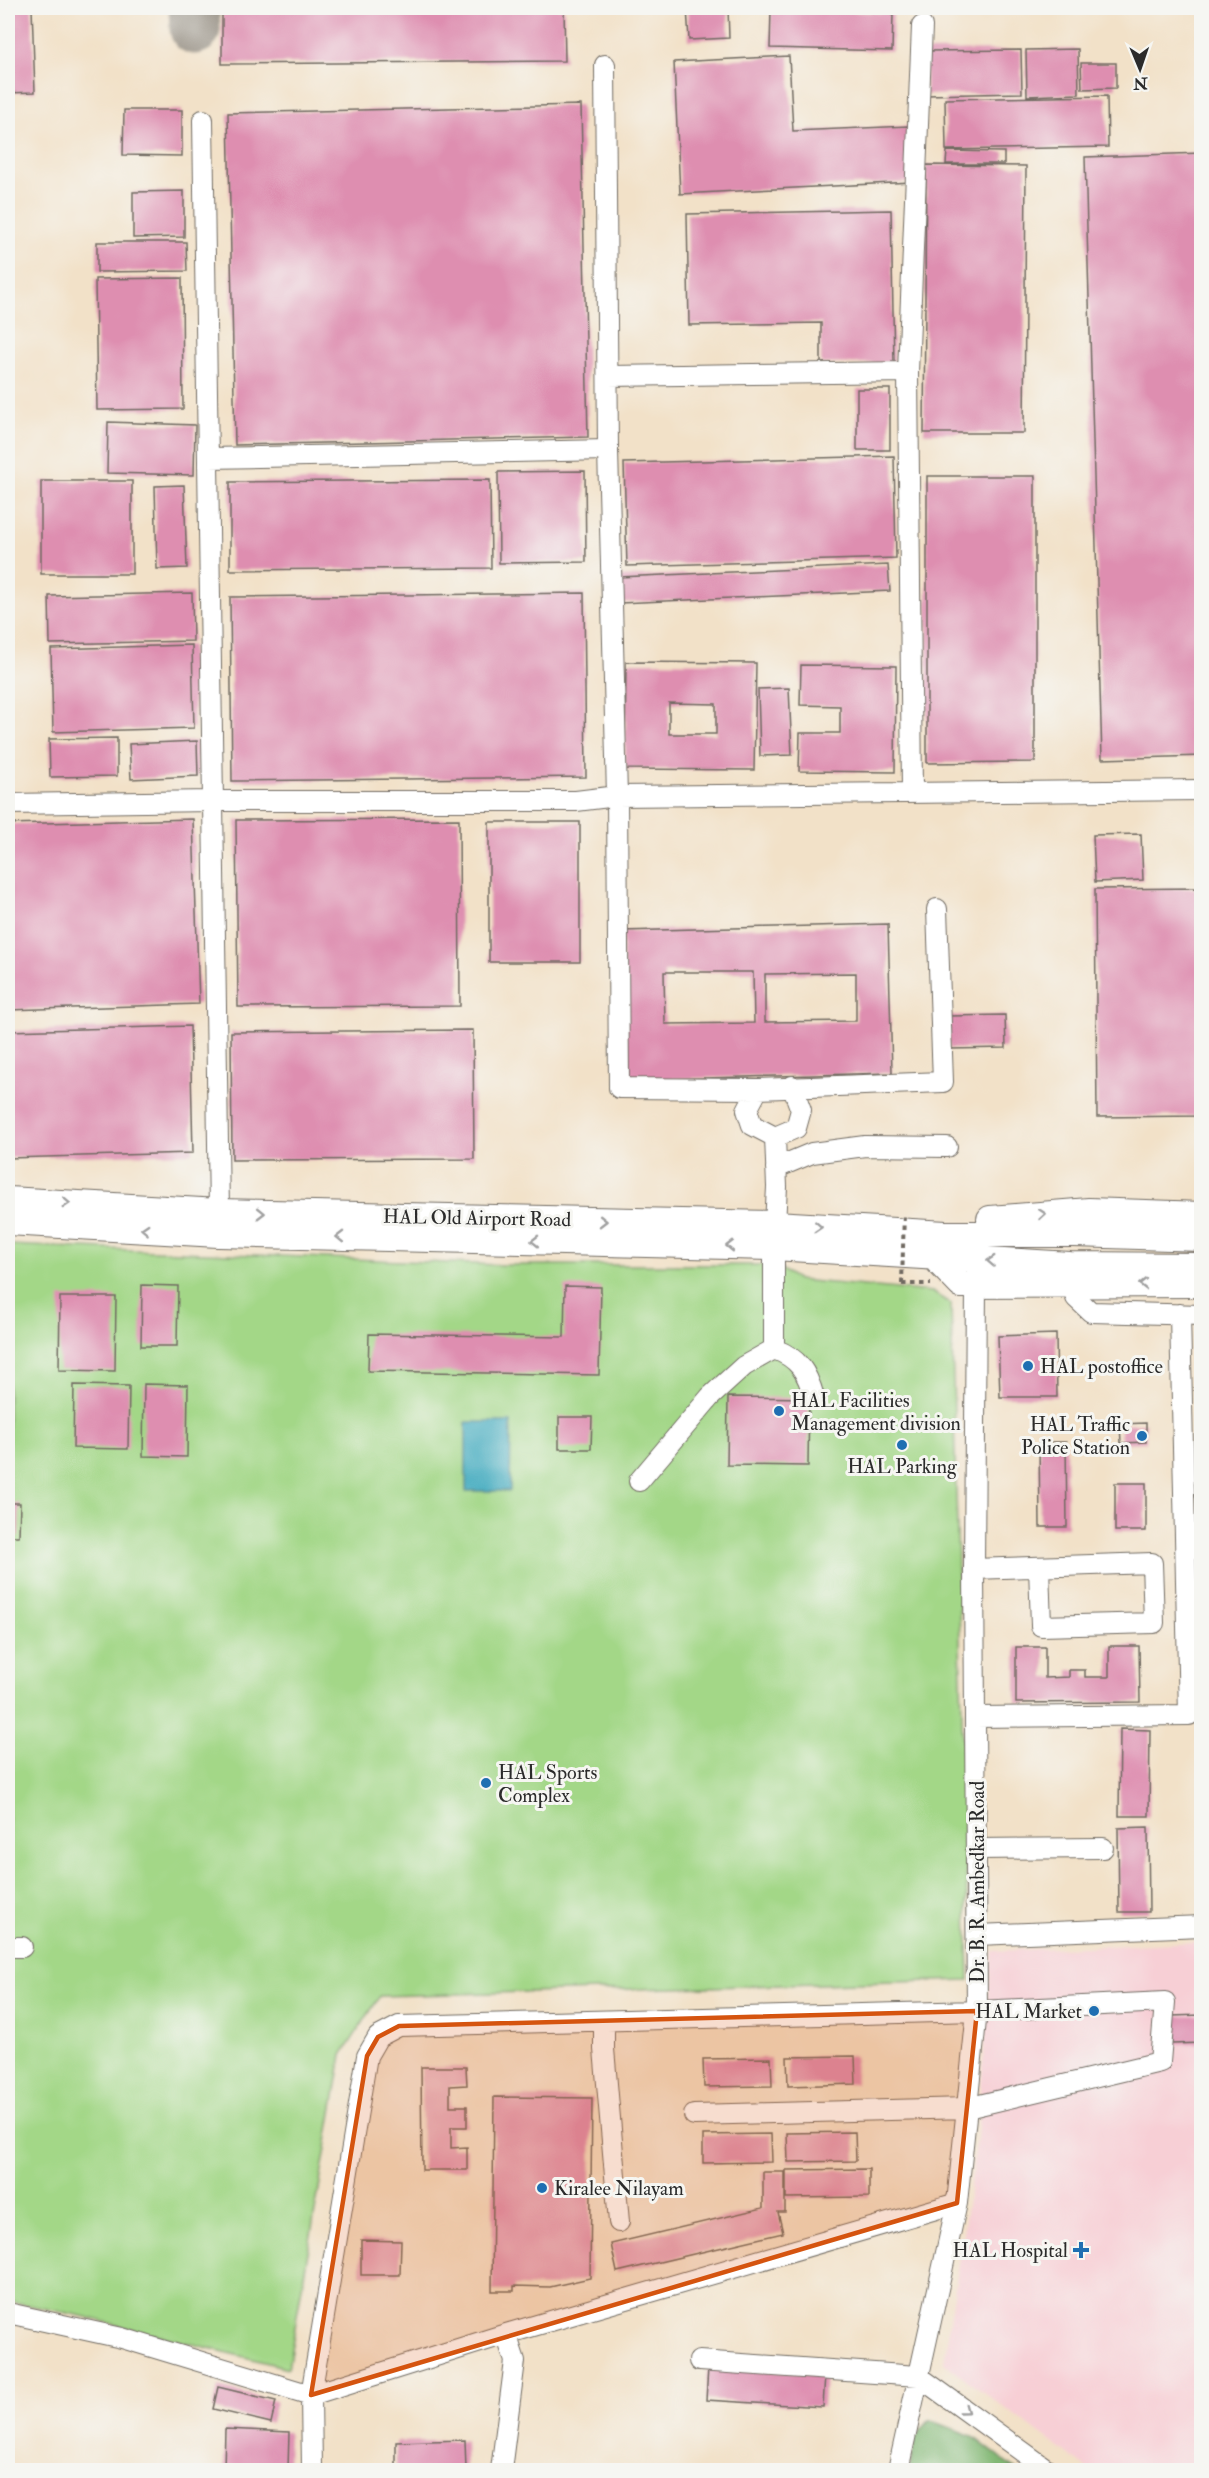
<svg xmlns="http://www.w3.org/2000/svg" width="1209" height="2478" font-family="'IM FELL Double Pica',serif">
<rect width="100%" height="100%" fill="#f6f6f2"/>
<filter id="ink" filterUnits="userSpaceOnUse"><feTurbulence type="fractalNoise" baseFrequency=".0167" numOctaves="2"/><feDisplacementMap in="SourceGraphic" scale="12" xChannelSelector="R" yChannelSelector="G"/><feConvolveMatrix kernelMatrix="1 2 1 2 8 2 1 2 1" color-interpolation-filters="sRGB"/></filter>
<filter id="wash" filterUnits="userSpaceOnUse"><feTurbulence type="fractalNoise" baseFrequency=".008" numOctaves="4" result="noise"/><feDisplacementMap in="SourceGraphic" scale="24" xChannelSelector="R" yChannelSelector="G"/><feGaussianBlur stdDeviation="1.35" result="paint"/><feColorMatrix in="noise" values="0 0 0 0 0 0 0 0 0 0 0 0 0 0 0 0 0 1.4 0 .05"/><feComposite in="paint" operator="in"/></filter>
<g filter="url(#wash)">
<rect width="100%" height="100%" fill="#f2e1c8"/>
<path fill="#f7cfd5" d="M1201,1942V2470H1089L944,2363L977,2138L992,1951Z"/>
<path fill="#a3d787" stroke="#678159" stroke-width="1.5" d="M8,1245L499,1265H774L798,1280L932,1292L951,1304L969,1980L380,1996L342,2055L288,2368L77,2315L8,2301Z"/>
<path fill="#82b874" stroke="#567250" stroke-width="1.5" d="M930,2420L972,2436L1016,2470H911L914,2439Z"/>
<path fill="#3ea9be" stroke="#346a74" stroke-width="1.5" d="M466,1422H511L510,1491H466Z"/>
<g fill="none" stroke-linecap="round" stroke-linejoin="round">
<path stroke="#8e867a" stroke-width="51" d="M194,8L195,29"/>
</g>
<g id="blocks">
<path fill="#de8eb0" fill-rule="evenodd" d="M8,8H32L35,92L8,93Z
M222,8H564L565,61L222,64Z
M687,8H728L729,38L689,40Z
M771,9L893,13L892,51L770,48Z
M1078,49L1079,94L1027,96L1026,50Z
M1021,50L1022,93L926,95L925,51Z
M789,56L793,131L909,126L912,182L680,194L674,62Z
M1081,63H1116V88L1082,89Z
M1107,96L1108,147L946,150L945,99Z
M581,105L588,437L235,445L228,113Z
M124,110H182V156L123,155Z
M947,151L1004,152V164H946Z
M1202,153V756L1102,759L1085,157Z
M926,165L1026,166L1024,433H924Z
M184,191V237L133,238V192Z
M891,210L894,363L821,364V323L689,325L687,214Z
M97,242H186L187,271L97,272Z
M182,278L183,409L97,410L95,279Z
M857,389H890V450H857Z
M108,422L195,425L194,475L107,473Z
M894,456L896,558L627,566L624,463Z
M585,471L586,562L499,563L498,472Z
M927,476H1035V762L927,763Z
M490,480L491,568L230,570V482Z
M41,481H132V574H41Z
M184,485L187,568L157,569L155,486Z
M888,565L890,591L620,603L619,577Z
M192,593L193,641L50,644L49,596Z
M584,593L586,777L232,781L230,597Z
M192,645L194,728L53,732L51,649Z
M626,662L756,663L754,770L625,769ZM669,703L716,704V734H669Z
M801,665L896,666L895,772L799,771L800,733H840V706L800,705Z
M789,688L792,755L760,756L758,689Z
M117,738V776L50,777L49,739Z
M197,741L198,776L131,779L129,744Z
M193,819L199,1004L8,1010V824Z
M459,819L460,1006L238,1007L236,820Z
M489,822H580V962H489Z
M1141,834L1143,880L1095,882L1093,835Z
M1202,888V1116L1097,1117L1095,889Z
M888,924L892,1073L627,1080L622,931ZM664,972H753L754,1023L665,1024ZM856,973V1021L765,1022V974Z
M1005,1015L1006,1048L949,1049L948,1016Z
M190,1026L193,1153L8,1158V1031Z
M473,1030L474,1159L232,1160L231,1032Z
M142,1285L178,1286L177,1346H141Z
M565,1286L601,1287L599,1375L368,1371L369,1334L564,1337Z
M60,1297H116L115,1371L59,1370Z
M1056,1334L1057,1397H1000L998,1336Z
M144,1384L188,1385L187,1457L143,1456Z
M74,1385L129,1386L128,1449L73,1448Z
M728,1397L809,1398L808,1466L727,1465Z
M559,1417H592L591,1449H559Z
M1146,1423V1442L1121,1443L1120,1424Z
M1039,1442H1066L1067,1527H1040Z
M1115,1483H1146V1531H1115Z
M8,1503H20L19,1536H8Z
M1109,1646H1139L1140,1702L1016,1703V1647H1045V1678L1069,1677V1670H1085V1677H1109Z
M1120,1729L1150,1730L1149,1816H1119Z
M1148,1827L1149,1912H1119L1118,1828Z
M1202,2015V2043L1172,2044L1171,2016Z
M855,2056L856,2084L788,2086L787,2057Z
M771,2058L772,2086L704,2087L703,2059Z
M421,2067H466L467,2085L450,2086V2106H467V2127H451V2148L467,2147V2170H422Z
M494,2097L592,2098L590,2278L550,2287L514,2286V2291H492Z
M855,2132L856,2161L788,2162L787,2133Z
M771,2134L772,2162L703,2163V2135Z
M869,2169V2197L786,2198V2170Z
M763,2172H785V2212H778L783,2233L617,2272L611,2244L763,2208Z
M361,2240L401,2241L400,2275H361Z
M708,2368L825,2374L823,2407L706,2400Z
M218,2387L276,2401L271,2423L213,2409Z
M225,2429L289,2432L288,2470H224Z
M465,2440L466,2470H396V2442Z
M33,2467L68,2469V2470H32Z"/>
</g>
</g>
<g filter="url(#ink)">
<use href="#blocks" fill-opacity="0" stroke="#716b62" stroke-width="1.5"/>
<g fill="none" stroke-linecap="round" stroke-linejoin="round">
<defs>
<path id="minor" d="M605,65L608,450L617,796L619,1088L758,1089L943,1082L937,909
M203,120L219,1212
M608,376L908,372
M209,458L608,450
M912,793L908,372L922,26
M8,804L212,801H576L617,796L1202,790
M758,1089L747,1110L752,1125L775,1137
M776,1168L812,1153L865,1146L947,1147
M775,1224L777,1187L775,1137L796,1128L801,1110L792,1086
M1073,1284L1076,1298L1091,1312L1202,1315
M774,1349C799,1358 807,1372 814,1397
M639,1481L710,1397L744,1366L774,1349V1247
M974,1569L1152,1563L1154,1623L1041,1626L1039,1567
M975,1717L1189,1715L1180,1314
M977,1849L1103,1848
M978,1935L1202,1926
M8,1947H22
M604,2021V2049L619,2222
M8,2313L122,2338L311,2395
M699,2361L918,2376L1048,2470
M311,2395L506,2334L957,2203
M312,2470L311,2395L367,2056L378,2037L399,2026L977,2011L1165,2002L1160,2062L967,2108L694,2115
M501,2470L515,2361L506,2334
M898,2470L957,2203L977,2011L974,1569L976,1285"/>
<path id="major" d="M8,1200L219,1212L775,1224L946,1234H1075L1202,1238
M990,1219L1089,1211L1202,1215
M8,1222L218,1234L774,1247L1070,1265L1202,1266
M935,1258L961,1285L1202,1284"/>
</defs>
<use href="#minor" stroke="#716b62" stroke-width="22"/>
<use href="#major" stroke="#716b62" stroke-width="28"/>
<path stroke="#716b62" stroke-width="4" stroke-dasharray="4.5 4.5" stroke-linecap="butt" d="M902,1284H931"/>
<use href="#minor" stroke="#fff" stroke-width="20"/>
<use href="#major" stroke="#fff" stroke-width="26"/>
<path stroke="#716b62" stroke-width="4" stroke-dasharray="4.5 4.5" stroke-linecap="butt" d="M902,1284L904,1212"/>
</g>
<defs><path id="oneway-chevron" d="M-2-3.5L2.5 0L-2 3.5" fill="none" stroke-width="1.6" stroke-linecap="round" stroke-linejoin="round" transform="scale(1.5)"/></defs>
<g stroke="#a0a0a0">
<use href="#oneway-chevron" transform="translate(66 1203) rotate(3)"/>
<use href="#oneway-chevron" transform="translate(261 1213) rotate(1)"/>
<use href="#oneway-chevron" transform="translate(1042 1214) rotate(-5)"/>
<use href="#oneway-chevron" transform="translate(603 1221) rotate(1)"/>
<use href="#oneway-chevron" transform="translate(818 1227) rotate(3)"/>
<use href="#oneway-chevron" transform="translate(145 1229) rotate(-177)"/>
<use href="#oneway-chevron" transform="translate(340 1237) rotate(-179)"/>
<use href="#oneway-chevron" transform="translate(535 1241) rotate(-179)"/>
<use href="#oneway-chevron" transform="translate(730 1246) rotate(-179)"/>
<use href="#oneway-chevron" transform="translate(991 1261) rotate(-177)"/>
<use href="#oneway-chevron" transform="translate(1143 1284) rotate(-180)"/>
<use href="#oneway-chevron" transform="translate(965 2410) rotate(36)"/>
</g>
</g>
<path fill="#d5540f" fill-opacity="0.2" stroke="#d5540f" stroke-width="4.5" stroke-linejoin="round" d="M977,2011L957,2203L311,2395L367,2056L378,2037L399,2026Z"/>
<g fill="#1f6fb2" stroke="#f6f6f2" stroke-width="2">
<circle cx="1028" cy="1366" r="6"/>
<circle cx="779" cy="1411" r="6"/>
<circle cx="1142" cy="1436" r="6"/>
<circle cx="902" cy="1445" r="6"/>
<circle cx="486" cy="1783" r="6"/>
<circle cx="1094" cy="2011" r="6"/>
<circle cx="542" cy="2188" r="6"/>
<path d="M1078 2241h6v6h6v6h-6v6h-6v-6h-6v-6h6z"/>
</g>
<g text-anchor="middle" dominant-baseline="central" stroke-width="6" stroke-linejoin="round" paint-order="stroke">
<g font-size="20" fill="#2b2b2b" stroke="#f6f6f2">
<text transform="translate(477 1218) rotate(1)">HAL Old Airport Road</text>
<text transform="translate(977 1882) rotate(-90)">Dr. B. R. Ambedkar Road</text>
</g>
<g font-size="20" fill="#2b2b2b" stroke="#f6f6f2" text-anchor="start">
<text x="1040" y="1366">HAL postoffice</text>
<text x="791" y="1400">HAL Facilities<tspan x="791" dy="23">Management division</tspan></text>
<text x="1130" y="1424" text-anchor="end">HAL Traffic<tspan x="1130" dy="23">Police Station</tspan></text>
<text x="902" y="1466" text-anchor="middle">HAL Parking</text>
<text x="498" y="1772">HAL Sports<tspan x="498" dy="23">Complex</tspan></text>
<text x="1082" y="2011" text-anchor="end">HAL Market</text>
<text x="554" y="2188">Kiralee Nilayam</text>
<text x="1068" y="2250" text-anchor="end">HAL Hospital</text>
</g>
</g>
<rect width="1209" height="2478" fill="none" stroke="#f6f6f2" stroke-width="30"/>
<g transform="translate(1140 69) rotate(178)" stroke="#f6f6f2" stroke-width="4.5" paint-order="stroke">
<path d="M0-4.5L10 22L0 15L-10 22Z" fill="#2b2b2b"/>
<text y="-9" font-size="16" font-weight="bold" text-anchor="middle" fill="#2b2b2b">N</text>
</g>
</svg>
